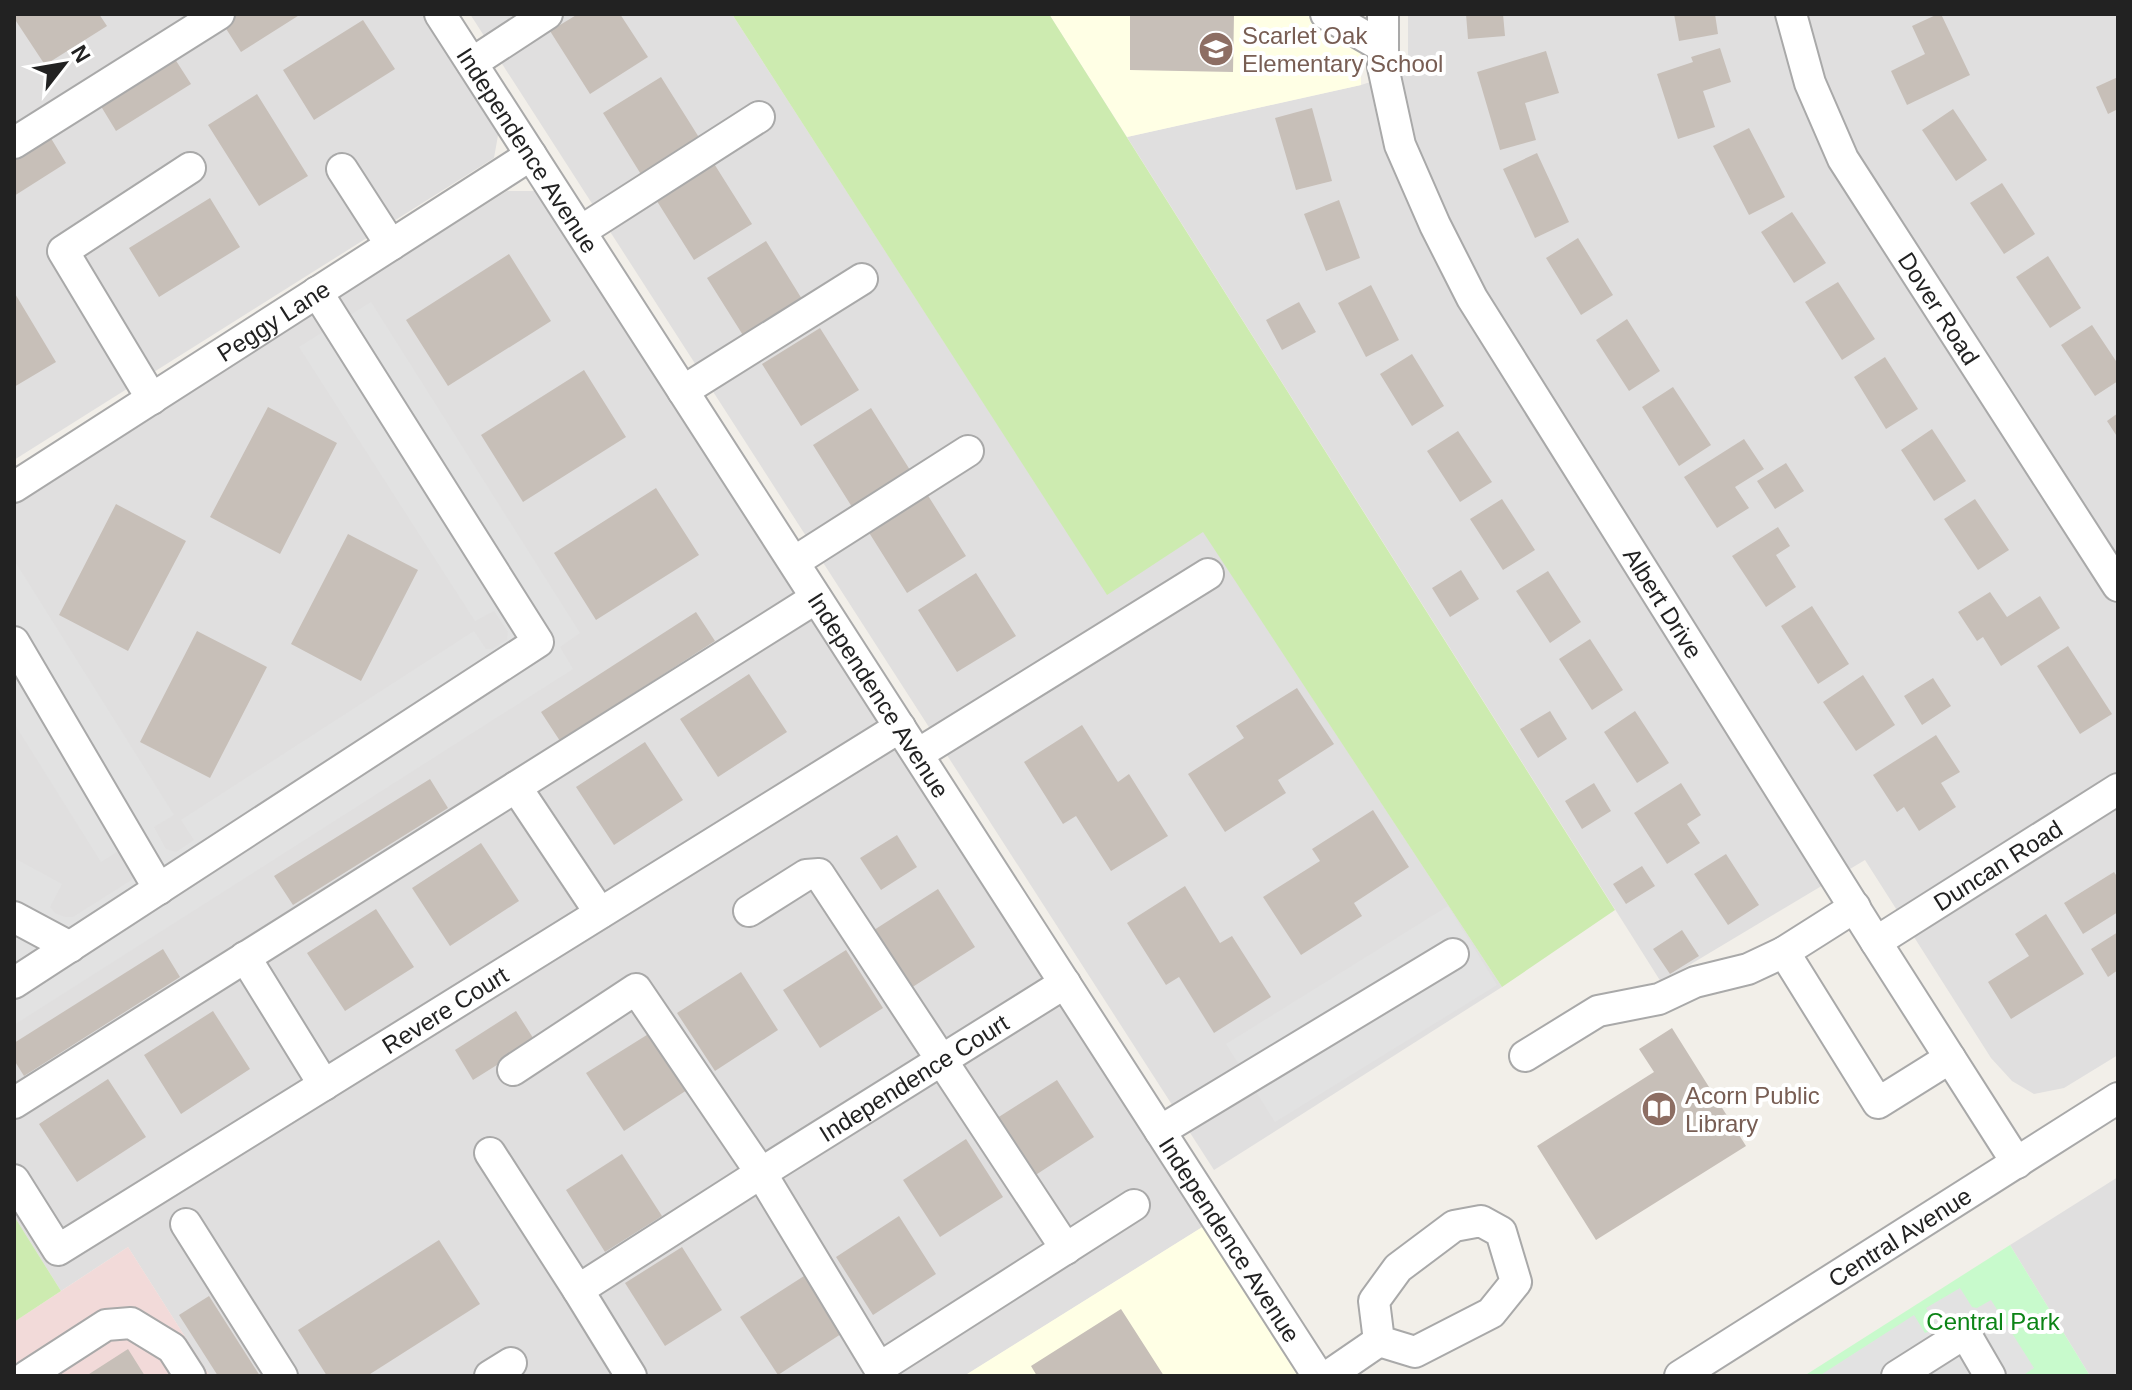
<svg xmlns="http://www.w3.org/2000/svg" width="2132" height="1390" font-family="Helvetica,sans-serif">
<rect width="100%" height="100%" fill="#f2efe9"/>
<path fill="#e0dfdf" d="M14,14H432L500,124L494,158L14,460Z
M470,14H732L1107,594L1203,531L1502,987L1214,1170Z
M1408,14H2118V1055L2064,1088L2034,1094L2012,1081L1991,1058L1865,860L1661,982L1127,137L1361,85L1408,70Z
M507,191H542L1204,1226L964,1376H210L128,1247L61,1291L14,1216V502Z
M2118,1177V1376H2090L2010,1245Z"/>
<path fill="#f2dad9" d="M128,1247L210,1376H14V1322Z"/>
<path fill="#ffffe5" d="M1049,14H1360L1361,85L1127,137Z
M1204,1226L1300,1376H964Z"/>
<path fill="#cdebb0" d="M732,14H1049L1615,910L1502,987L1203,532L1107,595Z
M14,1216L61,1291L14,1322Z"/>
<path fill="#c8facc" d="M2010,1245L2090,1376H1804Z"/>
<path fill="#e2e2e2" d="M371,302L580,633L560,647L573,669L14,1025V858L62,884L50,907L55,913L65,917H73L130,881L136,874L123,848L101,862L14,723V560L174,815L154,827L166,849L176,852L194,840L181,820L474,631L486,649H492L507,640L508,632L494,611L475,621L299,347Z
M1448,906L1497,985L1275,1122L1226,1044Z
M1960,1288L1972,1307L1977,1308L1991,1300L2034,1368L2022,1376H1819L1914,1315L1925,1333L1937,1327L1926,1308Z"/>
<path fill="#c7bfb8" d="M14,14H99L107,26L45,65L14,18Z
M239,14H301L241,52L223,24Z
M578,14H620L648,57L590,94L550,31Z
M1130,14H1234L1233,72L1130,70Z
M1466,14H1503L1505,36L1468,39Z
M1674,14H1715L1718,34L1679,41Z
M1938,14H1941L1970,75L1907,105L1891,71L1925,54L1912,26Z
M363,20L395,69L314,120L283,70Z
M1720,48L1731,82L1703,91L1715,127L1678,139L1657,74L1693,62L1691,57Z
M1546,51L1559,93L1525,103L1536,140L1500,150L1477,72Z
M173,56L191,84L116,131L99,103Z
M661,77L700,139L642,176L603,113Z
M2118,77V109L2108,114L2096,87Z
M257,94L308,176L259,206L208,125Z
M1312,108L1332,181L1296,190L1275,118Z
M1953,109L1987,160L1956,181L1922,130Z
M1749,128L1785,197L1749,215L1713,146Z
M49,135L66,163L14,196V157Z
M1537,153L1569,222L1535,238L1503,169Z
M713,162L752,224L694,260L655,198Z
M2002,183L2035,234L2004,254L1970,203Z
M210,198L240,247L159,297L129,248Z
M1339,200L1360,258L1326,271L1304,214Z
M1792,212L1826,263L1794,283L1761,232Z
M1578,238L1613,295L1581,315L1546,258Z
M766,241L805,304L746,340L707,278Z
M509,254L551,321L448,386L406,320Z
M2048,256L2081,308L2050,328L2016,277Z
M1838,282L1875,339L1842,360L1805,302Z
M1371,285L1399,340L1366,357L1338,303Z
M14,292L56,362L14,387Z
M1299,302L1316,332L1282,350L1266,320Z
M1627,319L1660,371L1629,391L1596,340Z
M2092,325L2118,364V381L2095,396L2061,345Z
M820,328L859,390L801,426L762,364Z
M1412,354L1444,406L1412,426L1380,374Z
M1885,357L1918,409L1886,429L1854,377Z
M584,370L626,437L523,502L481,435Z
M1673,387L1711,445L1679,466L1642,407Z
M268,407L337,443L280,554L210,517Z
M871,408L910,470L852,507L813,445Z
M2118,413V438L2107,421Z
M1932,429L1966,481L1934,501L1901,450Z
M1458,431L1492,482L1460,502L1427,451Z
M1744,439L1764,469L1735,487L1749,508L1717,528L1684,477Z
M1786,463L1804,491L1775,509L1757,481Z
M656,488L699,555L596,620L554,553Z
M927,494L966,556L907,593L868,531Z
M1502,499L1535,550L1503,570L1470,519Z
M1975,499L2009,550L1978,570L1944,519Z
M116,504L186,541L128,651L59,615Z
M1778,527L1790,546L1776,555L1796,587L1766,607L1732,556Z
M348,534L418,570L361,681L291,644Z
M1461,570L1479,599L1450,617L1432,588Z
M1548,571L1581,622L1550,643L1516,591Z
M976,573L1016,636L957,672L918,610Z
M1990,592L2007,617L2040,596L2060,628L2001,666L1983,637L1977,641L1958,612Z
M1812,606L1849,664L1818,684L1781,626Z
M696,612L715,641L560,741L541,712Z
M197,631L267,667L210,778L140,742Z
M1590,639L1623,690L1592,710L1559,659Z
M2068,646L2112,714L2080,734L2037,666Z
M749,674L787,732L718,777L680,719Z
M1863,675L1895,725L1856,751L1823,702Z
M1933,678L1951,706L1922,725L1904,696Z
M1297,688L1334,744L1278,780L1286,793L1225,832L1188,774L1244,738L1236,726Z
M1550,711L1567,739L1538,758L1520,729Z
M1635,711L1669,763L1637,783L1604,732Z
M1082,725L1118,782L1129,774L1168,836L1111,871L1076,816L1063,824L1024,762Z
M1936,735L1960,772L1941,783L1956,807L1919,831L1904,807L1897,812L1873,775Z
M645,742L683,800L614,845L576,787Z
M430,779L448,808L293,905L274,876Z
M1594,783L1611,811L1582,829L1565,801Z
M1681,783L1701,815L1687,824L1700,843L1667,864L1634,813Z
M1373,810L1409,867L1354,903L1362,916L1301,955L1263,897L1320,861L1312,849Z
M897,835L917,867L881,890L860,858Z
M481,843L519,901L450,946L412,888Z
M1726,854L1759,905L1728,925L1694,874Z
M1642,866L1655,886L1626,904L1613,884Z
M2114,872L2118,878V912L2083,934L2064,903Z
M1185,886L1220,943L1232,936L1271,997L1214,1033L1179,977L1166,985L1127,923Z
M938,889L975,947L911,988L874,930Z
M376,909L414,967L345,1011L307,953Z
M2046,914L2084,974L2011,1019L1988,982L2029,956L2015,934Z
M1682,930L1699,956L1670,974L1653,949Z
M2118,932V970L2108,977L2091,949Z
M163,949L180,977L24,1076L14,1060V1043Z
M846,950L883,1008L820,1048L783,990Z
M741,972L778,1030L715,1071L677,1013Z
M213,1011L250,1069L181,1114L144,1055Z
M516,1011L535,1041L473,1080L455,1050Z
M1672,1028L1746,1146L1596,1240L1537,1146L1654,1072L1639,1049Z
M650,1033L687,1090L624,1131L586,1073Z
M108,1079L146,1137L77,1182L39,1124Z
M1057,1080L1094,1137L1031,1178L994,1120Z
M966,1139L1003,1197L940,1237L903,1180Z
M622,1154L662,1216L605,1252L566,1190Z
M899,1216L936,1274L873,1315L836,1257Z
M439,1240L480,1304L367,1376H327L298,1330Z
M682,1247L722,1310L665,1346L625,1283Z
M804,1276L841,1334L778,1375L740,1317Z
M209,1296L260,1376H218L179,1315Z
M1121,1309L1164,1376H1037L1031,1366Z
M128,1349L145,1376H86Z"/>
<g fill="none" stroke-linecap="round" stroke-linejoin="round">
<defs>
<g id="minor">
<path id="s1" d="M440,14L1318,1376"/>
<path d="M1326,14L1383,47"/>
<path id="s2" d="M1383,14V67L1400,145L1435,225L1472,298L1876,942L2017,1163"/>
<path id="s3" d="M1791,14L1810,83L1843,159L2118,586"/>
<path d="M472,63L547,14"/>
<path d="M14,143L219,14"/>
<path d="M342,169L391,245"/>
<path d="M581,231L759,117"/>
<path d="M683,391L862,279"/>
<path d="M152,399L63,251L190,168"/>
<path id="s4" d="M14,487L531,155"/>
<path d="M794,562L968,451"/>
<path d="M14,642L159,889"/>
<path d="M918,754L1208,574"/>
<path d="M516,787L600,913"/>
<path d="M1855,907L1784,952L1878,1103L1950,1058"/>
<path d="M749,911L806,875L819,874L1066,1249"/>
<path d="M14,917L70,947"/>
<path id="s5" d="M1876,942L2118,789"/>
<path d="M245,957L324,1085"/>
<path d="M14,983L538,642L317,292"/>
<path d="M1525,1056L1598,1011L1659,999L1695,982L1748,969L1784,952"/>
<path d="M513,1070L636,989L761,1173L879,1368L1134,1205"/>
<path d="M14,1103L816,598"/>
<path d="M1160,1131L1453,954"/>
<path id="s6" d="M490,1153L578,1290L761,1173L1065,983"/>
<path id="s7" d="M14,1180L58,1250L900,727"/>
<path d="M1481,1221L1501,1232L1516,1282L1491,1313L1415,1352L1379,1341L1374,1301L1398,1268L1454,1226Z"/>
<path d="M186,1224L282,1376"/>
<path d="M578,1290L631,1376"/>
<path d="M27,1376L106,1325L131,1323L172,1348L190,1376"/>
<path d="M490,1376L511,1363"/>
<path d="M1328,1376L1379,1341"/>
<path id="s8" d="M1680,1376L2118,1098"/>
<path d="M1897,1376L1965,1333L1990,1376"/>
</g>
</defs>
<use href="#minor" stroke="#a9a9a9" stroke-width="34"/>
<use href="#minor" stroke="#fff" stroke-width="30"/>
</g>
<defs>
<symbol id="school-disc" viewBox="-11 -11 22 22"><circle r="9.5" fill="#8d6e63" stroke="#fff"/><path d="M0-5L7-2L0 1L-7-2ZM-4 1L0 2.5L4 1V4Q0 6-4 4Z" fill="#fff"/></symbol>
<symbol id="library-disc" viewBox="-11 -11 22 22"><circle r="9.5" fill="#8d6e63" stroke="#fff"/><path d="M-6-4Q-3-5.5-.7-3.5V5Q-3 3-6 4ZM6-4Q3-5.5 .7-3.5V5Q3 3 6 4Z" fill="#fff"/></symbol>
</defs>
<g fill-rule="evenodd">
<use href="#school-disc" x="1196" y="29" width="40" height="40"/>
<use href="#library-disc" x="1639" y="1089" width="40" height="40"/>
</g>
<g text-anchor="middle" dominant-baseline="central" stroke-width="8" stroke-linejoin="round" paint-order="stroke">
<g font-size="24" fill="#785e54" stroke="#fff" text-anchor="start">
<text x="1242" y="35">Scarlet Oak<tspan x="1242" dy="28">Elementary School</tspan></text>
<text x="1685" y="1095">Acorn Public<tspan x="1685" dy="28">Library</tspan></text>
</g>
<g font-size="24" fill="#222" stroke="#fff">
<text stroke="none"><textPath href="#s1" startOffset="162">Independence Avenue</textPath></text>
<text stroke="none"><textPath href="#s3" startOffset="332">Dover Road</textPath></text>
<text stroke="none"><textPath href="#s4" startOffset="308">Peggy Lane</textPath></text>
<text stroke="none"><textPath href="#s2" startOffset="662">Albert Drive</textPath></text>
<text stroke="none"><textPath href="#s1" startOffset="810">Independence Avenue</textPath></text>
<text stroke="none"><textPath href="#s5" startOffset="144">Duncan Road</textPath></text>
<text stroke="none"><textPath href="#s7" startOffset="538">Revere Court</textPath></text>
<text stroke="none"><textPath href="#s6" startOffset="560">Independence Court</textPath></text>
<text stroke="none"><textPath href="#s8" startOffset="260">Central Avenue</textPath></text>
<text stroke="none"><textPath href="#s1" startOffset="1458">Independence Avenue</textPath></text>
</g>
<g font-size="24" fill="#0c8416" stroke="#fff">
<text x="1993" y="1321">Central Park</text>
</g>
</g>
<rect width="2132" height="1390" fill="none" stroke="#222222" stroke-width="32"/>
<g transform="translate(64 64) rotate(59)" stroke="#ffffff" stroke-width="6" paint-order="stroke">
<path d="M0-6L14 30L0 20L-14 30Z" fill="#222222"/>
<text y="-12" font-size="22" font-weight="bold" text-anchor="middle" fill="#222222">N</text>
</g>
</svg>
